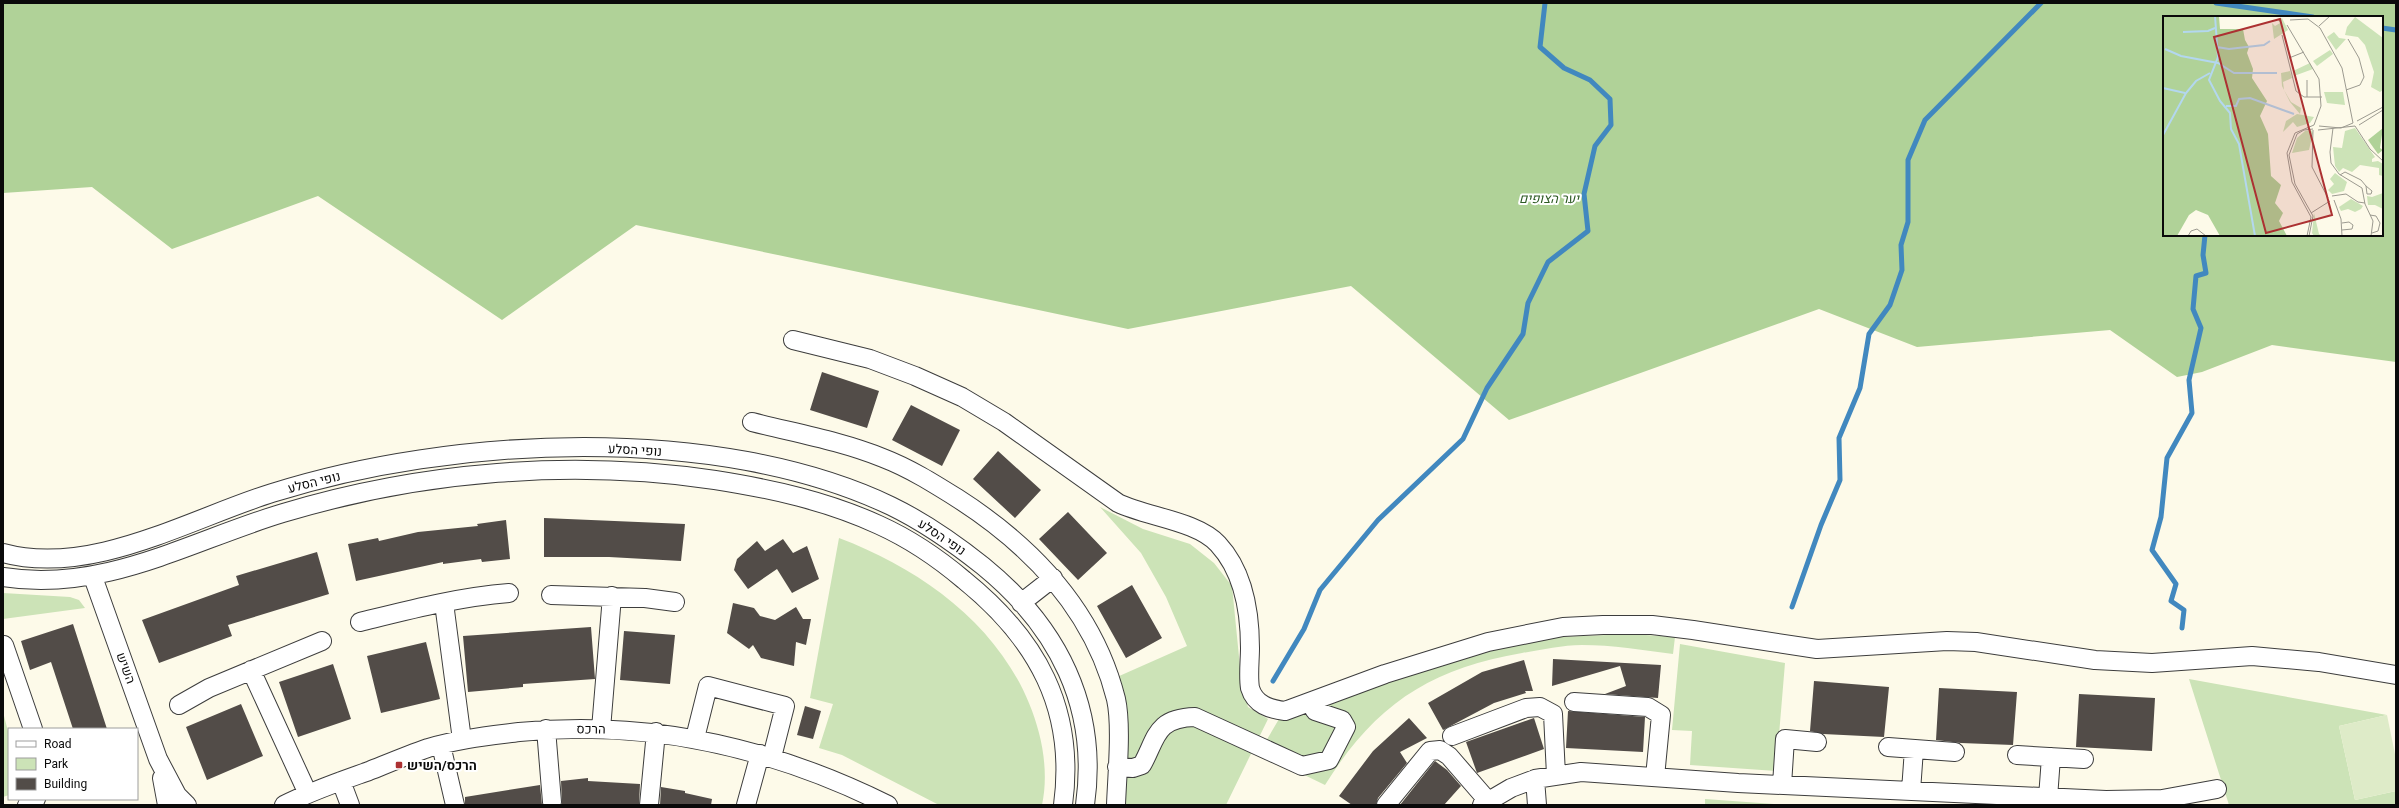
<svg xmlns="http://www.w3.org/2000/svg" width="2399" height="808" font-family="Georgia,Heebo,serif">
<rect width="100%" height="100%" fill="#fdfae9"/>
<path fill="#cce3b7" d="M1100,507L1143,529L1190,544L1214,563L1232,586L1242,687L1248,707L1268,719L1226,805H1122L1117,677L1187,646L1166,597L1141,553Z
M839,538C929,572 1014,636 1039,733C1045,756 1047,782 1042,805H939L842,755L819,748L833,704L810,698Z
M3,593L70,597L79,600L85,608L3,619Z
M1631,634L1675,637L1673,654C1643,650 1612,645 1582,645C1562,645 1541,650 1522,653C1429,669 1375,705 1325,785L1259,753L1279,719L1420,670L1535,638Z
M1680,644L1785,663L1776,771L1690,765L1692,731L1672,730Z
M2189,679L2387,715L2339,726L2355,800L2396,791V805H2229Z
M3,712L9,735V795L3,797Z
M1705,799L1774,804V805H1705Z"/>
<path fill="#b0d298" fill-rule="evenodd" d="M3,3H2396V362L2272,345L2202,372L2177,377L2110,330L1917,347L1819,309L1509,420L1351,286L1128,329L636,225L502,320L318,196L172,249L92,187L3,193ZM2164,17H2382V235H2164Z"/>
<path fill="#deebc8" d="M2387,715L2396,759V791L2355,800L2339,726Z"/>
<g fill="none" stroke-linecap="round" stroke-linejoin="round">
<path stroke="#4188bf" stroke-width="5" d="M2216,3L2313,17
M2382,28L2396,30
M1792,607L1821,525L1840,480L1839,438L1860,388L1869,334L1890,305L1902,270L1901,245L1908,222V160L1925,120L2041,3
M2182,628L2184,610L2171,601L2176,584L2152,550L2161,517L2167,458L2192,413L2189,380L2201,328L2193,309L2196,276L2206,273L2203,255L2205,235
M1273,681L1304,629L1320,590L1378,520L1463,439L1487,388L1523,334L1528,303L1548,262L1588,231L1584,194L1595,146L1611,125L1610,99L1590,80L1564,68L1540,47L1545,3"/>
</g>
<path fill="#524c48" d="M822,372L879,391L867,428L810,410Z
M911,405L960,430L942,466L892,440Z
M998,451L1041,490L1015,518L973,479Z
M1068,512L1107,553L1078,580L1039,539Z
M544,518L685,524L681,561L609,557H544Z
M506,520L510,559L482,562L481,559L443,564V562L356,581L348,544L378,538L379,541L418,532L478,526L477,524Z
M783,539L793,553L807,546L819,579L792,593L777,569L748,589L734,570L737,559L757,541L765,551Z
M317,552L329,594L228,625L232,636L159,663L142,620L239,585L236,576Z
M1132,585L1162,638L1126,658L1097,606Z
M733,603L754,608L760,616L775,620L796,607L803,619H811L806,645L796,642L794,666L761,658L753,645L749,649L727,633Z
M73,624L107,729H73L51,662L30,670L21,641Z
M591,627L595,679L523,684V687L468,692L463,636Z
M624,631L675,635L670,684L620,680Z
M426,642L440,699L381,713L367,656Z
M1553,659L1661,665L1658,698L1605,694L1626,686L1620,666L1552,686Z
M1524,660L1533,691H1525L1526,693L1494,703L1443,730L1428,703L1482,672Z
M333,664L351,719L298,737L279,682Z
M1814,681L1889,687L1884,737L1823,734L1810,731Z
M1939,688L2017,692L2013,745L1961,743L1936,740Z
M2079,694L2155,698L2152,751L2076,747Z
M241,704L263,756L207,780L186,727Z
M805,706L821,711L813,739L797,735Z
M1568,711L1645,717L1643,752L1566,748Z
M1409,718L1427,738L1400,752L1407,763L1378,798L1376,805H1352L1339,796L1373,751Z
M1534,718L1544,749L1477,773L1466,742Z
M1435,761L1447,770L1461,786L1444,805H1400Z
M588,778V781L640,784L639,805H562L561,781Z
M540,785L542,805H465V797Z
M661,787L685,791V793L712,799L711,805H660Z"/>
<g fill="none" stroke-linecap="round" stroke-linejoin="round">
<defs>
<path id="minor" d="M793,340L870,359L915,376L962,397L1004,422L1118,503C1147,517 1197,521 1218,544C1244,572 1250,611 1250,648C1250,660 1248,676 1250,688C1255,705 1270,709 1285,711L1385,674L1488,642L1563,627L1603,625H1652L1693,630L1817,649L1947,641L1976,642L2095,660L2152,663L2252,656L2319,662L2396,675
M752,422C795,433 841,441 883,458C909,468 933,483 957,498C1032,546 1094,611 1116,699C1122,726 1117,776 1116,805
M3,553C91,577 189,519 272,493C452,436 717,423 891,506C924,522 954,543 983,566C1058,627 1099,707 1085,805
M3,577C104,593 190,541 283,513C422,471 572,459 715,480C772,489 827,501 879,525C910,539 938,558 964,580C1037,639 1076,709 1063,805
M93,577L158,759L177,795L187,805
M551,595L645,598L675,602
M444,603L462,740
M1021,603L1053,578
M360,622C409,610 458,597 509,593
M4,645L33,729
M251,670L308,794
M1574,702L1648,707L1661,715L1655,777
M179,705L209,688L322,641
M546,729L552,802
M601,729L612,596
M1452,736L1526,708L1540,707L1553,714L1556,775
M695,738L708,686L785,706L772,757
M441,745L455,805
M1888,747L1955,752
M2017,755L2084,759
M1117,767L1133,768L1142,765C1157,738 1155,718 1195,717L1302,766L1329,760L1346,727L1342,720L1315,711L1310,702
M162,778L167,805
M1535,779L1537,805
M341,781L350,805
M1782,785L1785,739L1817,742
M1911,791L1914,749
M2048,798L2051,757
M27,805L36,799
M284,805C311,791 341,781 369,771C389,763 408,755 428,748C458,739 488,736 519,732C650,719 771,747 888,805
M649,805L656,732
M746,805L760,754
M1386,805L1430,751L1440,750L1449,756L1488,801
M1482,805L1511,788L1535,779L1581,772L1738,783L2106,800L2162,799L2217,789"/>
</defs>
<use href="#minor" stroke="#3d3d3d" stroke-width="20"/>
<use href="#minor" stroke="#fff" stroke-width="18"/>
</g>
<rect fill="#ac3132" stroke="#fff" stroke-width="1.5" x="395" y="761" width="8" height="8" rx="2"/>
<g text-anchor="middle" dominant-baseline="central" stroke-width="4" stroke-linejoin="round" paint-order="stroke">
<g font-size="13" font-style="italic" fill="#2c5a22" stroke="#fff">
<text x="1549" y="198">יער הצופים</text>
</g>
<g font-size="13" fill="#0a0a0a" stroke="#fff">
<text transform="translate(635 450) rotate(3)">נופי הסלע</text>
<text transform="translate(314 482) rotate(-14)">נופי הסלע</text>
<text transform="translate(942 537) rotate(34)">נופי הסלע</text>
<text transform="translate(126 668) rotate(70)">השיש</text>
<text transform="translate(591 729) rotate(1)">הרכס</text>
</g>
<g font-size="13" font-weight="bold" fill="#0a0a0a" stroke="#fff" text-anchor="start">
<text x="407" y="765">הרכס/השיש</text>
</g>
</g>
<g transform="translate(2163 16)">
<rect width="220" height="220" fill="#fdfae9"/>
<path d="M192,1L220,22V74L217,76L208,71L211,56L202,29L195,21L182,19L184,11ZM119,2L125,14L111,23L109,7L112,10L117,7L115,4ZM171,16L176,22L183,23L173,34L164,21ZM167,34L170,38L154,50L150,45ZM147,47L150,53L131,60L130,55ZM127,55L129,62L120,66L121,74L128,86L138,92L137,98L127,86L119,70L118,57ZM161,76H180L182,89L164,87ZM134,98L151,101L147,107L134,111L130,106L120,116L123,105ZM192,112L212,141L209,143V146L215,145L220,148V160L216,159V152L197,149L189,156L180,152L176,156L172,150L170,131L179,132L182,115ZM142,115L148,114L150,117L146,134L129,137L134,122ZM172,157L184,166L181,175L169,178L165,174L171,168L167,163ZM220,177V193L212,189H205L204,180L209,181ZM188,183L200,190L198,193L192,196L185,193L178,195L176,191ZM151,197L156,218L159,220H151L149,217Z" fill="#cce3b7"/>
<path d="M0,0H56L57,13H80L82,24L86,31L84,37L90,53L89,62L104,85L97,100L105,118L108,160L118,169L112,187L120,197L116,205L124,220H57L45,199L33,194L26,199L14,220H0ZM220,112L217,132L220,134L215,138L205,124Z" fill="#b0d298"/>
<path fill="none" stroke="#b3d7ef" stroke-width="2" d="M52,0L55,41L46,64L57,85L67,97L68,113L76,128L92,220M20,16L45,15L52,12M54,31L66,33L101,29L107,25M2,33L18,40L55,47L71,57H114M0,72L22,77M63,90H73L76,83L87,82L131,98M0,119L23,77L33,65L47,57"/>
<path fill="none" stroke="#9c9a90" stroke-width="1" d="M127,4L145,3L157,12L179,52L190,107M124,9L156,63L158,90L151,109M156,10L167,0M119,19L133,75L141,81H159M126,42L141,36M144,64V81M183,74L197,69L201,61L196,42L185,23M194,105L220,91M196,109L220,94M156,110L178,112L190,107M192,110L207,133L220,145M170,112L167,136L168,147L176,158L199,172L202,188L210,205L208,220M150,114L149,151L165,182M155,114L192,110M177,159L182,156L198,164L203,170M203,170L209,175L208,178H204ZM169,180L183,178L195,186L202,187M171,184L178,203L179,220M148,197L167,185M207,199L213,200L217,207L215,215L209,217M179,207L186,206L190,209L189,213L179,214M25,220L28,215L34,213L43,220M144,220L148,201L129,166L124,137L132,117L151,109M146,220L150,200L132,168L126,139L134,118L141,114L150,113"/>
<path fill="#ac3132" fill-opacity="0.15" stroke="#ac3132" stroke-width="2" d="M117,3L169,199L103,217L51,21Z"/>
<rect width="220" height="220" fill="none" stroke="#0a0a0a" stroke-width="2"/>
</g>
<rect width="2399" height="808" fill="none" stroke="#0a0a0a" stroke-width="8"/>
<rect x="8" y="728" width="130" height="72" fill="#ffffff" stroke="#9d9d9d"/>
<rect x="16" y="741" width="20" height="6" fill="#ffffff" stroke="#9d9d9d"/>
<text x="44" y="748" font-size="12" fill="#0a0a0a">Road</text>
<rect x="16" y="758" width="20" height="12" fill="#cce3b7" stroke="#9d9d9d"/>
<text x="44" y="768" font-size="12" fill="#0a0a0a">Park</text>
<rect x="16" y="778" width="20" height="12" fill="#524c48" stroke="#9d9d9d"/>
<text x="44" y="788" font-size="12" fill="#0a0a0a">Building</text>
</svg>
